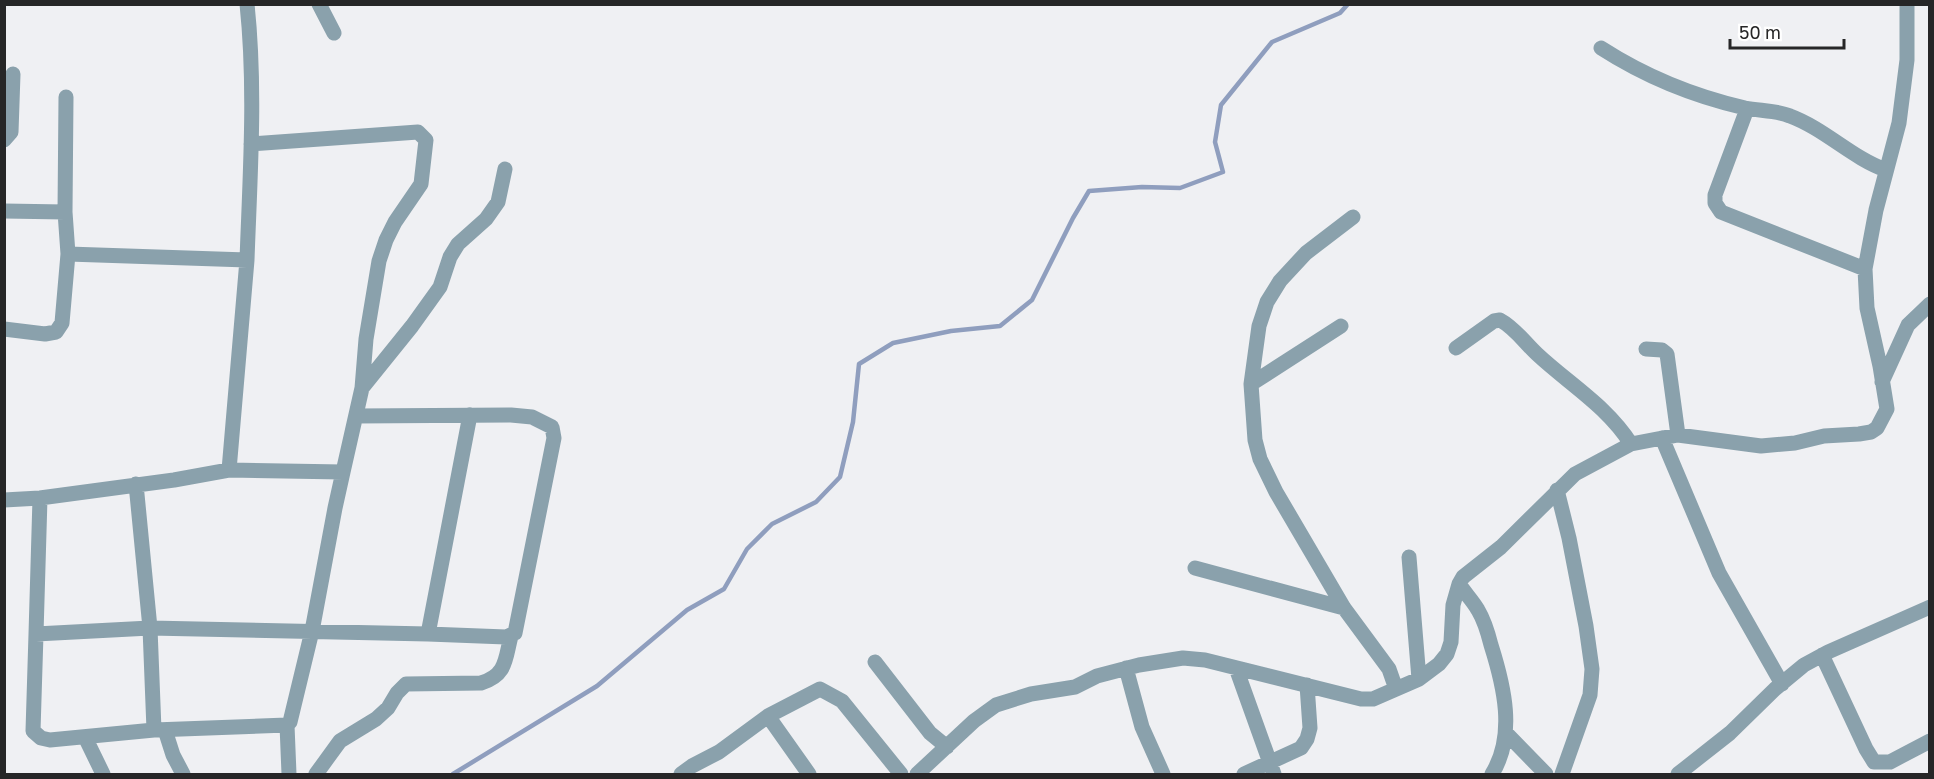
<svg xmlns="http://www.w3.org/2000/svg" width="1934" height="779" font-family="'Golos Text',sans-serif">
<rect width="100%" height="100%" fill="#eff0f3"/>
<g fill="none" stroke-linecap="round" stroke-linejoin="round">
<path stroke="#8f9ebe" stroke-width="4.5" d="M453,774L597,686L687,610L724,589L747,549L772,524L816,502L840,477L853,422L859,364L893,343L951,331L1000,326L1032,300L1073,218L1089,191L1142,187L1180,188L1223,172L1215,142L1221,105L1272,42L1340,13L1348,4"/>
<path stroke="#8aa1ac" stroke-width="15" d="M319,4L334,33
M1601,48C1646,77 1693,96 1745,108C1760,111 1776,110 1790,116C1825,129 1852,158 1886,170
M1747,109L1715,195V203L1721,212L1865,269
M4,140L11,132L13,74
M251,144L418,132L426,140L421,184L395,222L386,240L379,261L366,339L362,388
M4,211L65,212L66,97
M68,254L247,260C250,175 256,89 247,4
M4,329L45,334L56,332L62,323L68,254L65,212
M1456,348L1494,321L1500,320C1515,328 1525,343 1537,354C1569,384 1607,406 1631,444
M1646,349L1662,350L1667,354L1678,435
M1882,382L1908,325L1930,304
M1251,384L1341,326
M356,416L511,415L532,417L552,427L554,438L515,633L506,637L428,634
M1662,438L1719,573L1782,684
M229,470L247,260
M136,484L150,628L154,730
M1557,490L1569,538L1586,626L1592,669L1590,695L1562,774
M40,498L36,634L150,628L428,634L470,415
M4,500L40,498L174,480L229,470L343,472L362,388L412,326L440,287L450,257L458,244L486,219L498,202L505,169
M1409,557L1419,679
M1195,568L1344,608
M1459,584C1465,593 1473,601 1478,610C1484,620 1488,633 1491,645C1504,686 1516,735 1492,774
M36,634L33,731L41,738L50,740L154,730L287,725L290,722L312,631L335,508L343,472
M1822,655L1866,749L1874,762H1890L1930,741
M875,662L930,733L947,747
M1126,668L1142,727L1163,774
M1236,668L1274,774
M1396,689L1419,679L1439,664L1447,654L1451,642L1453,605L1459,584L1463,577L1501,547L1575,474L1631,444L1678,435L1761,446L1795,443L1824,436L1859,434L1871,432L1877,428L1887,409L1880,366L1867,308L1865,269L1876,210L1899,123L1907,60V4
M768,716L809,774
M287,725L289,774
M165,730L173,755L183,774
M1506,733L1546,774
M85,737L103,774
M316,774L340,741L376,719L388,708L397,693L406,684L481,683C507,675 505,659 511,636
M681,774L692,766L719,752L768,716L820,689L842,701L901,774
M917,774L974,721L996,705L1031,694L1075,687L1097,676L1139,665L1183,658L1205,660L1361,699H1373L1396,689L1389,669L1344,608L1276,492L1260,459L1255,440L1251,384L1259,326L1267,302L1280,281L1306,253L1353,217
M1244,774L1301,748L1307,739L1310,728L1307,685
M1678,774L1730,733L1775,689L1804,665L1828,652L1930,607"/>
</g>
<rect width="1934" height="779" fill="none" stroke="#262627" stroke-width="12"/>
<path d="M1730 39v9h114v-9" fill="none" stroke="#262627" stroke-width="3"/>
<text x="1739" y="39" font-size="18" fill="#262627" stroke="#ffffff" stroke-width="4.5" paint-order="stroke">50 m</text>
</svg>
